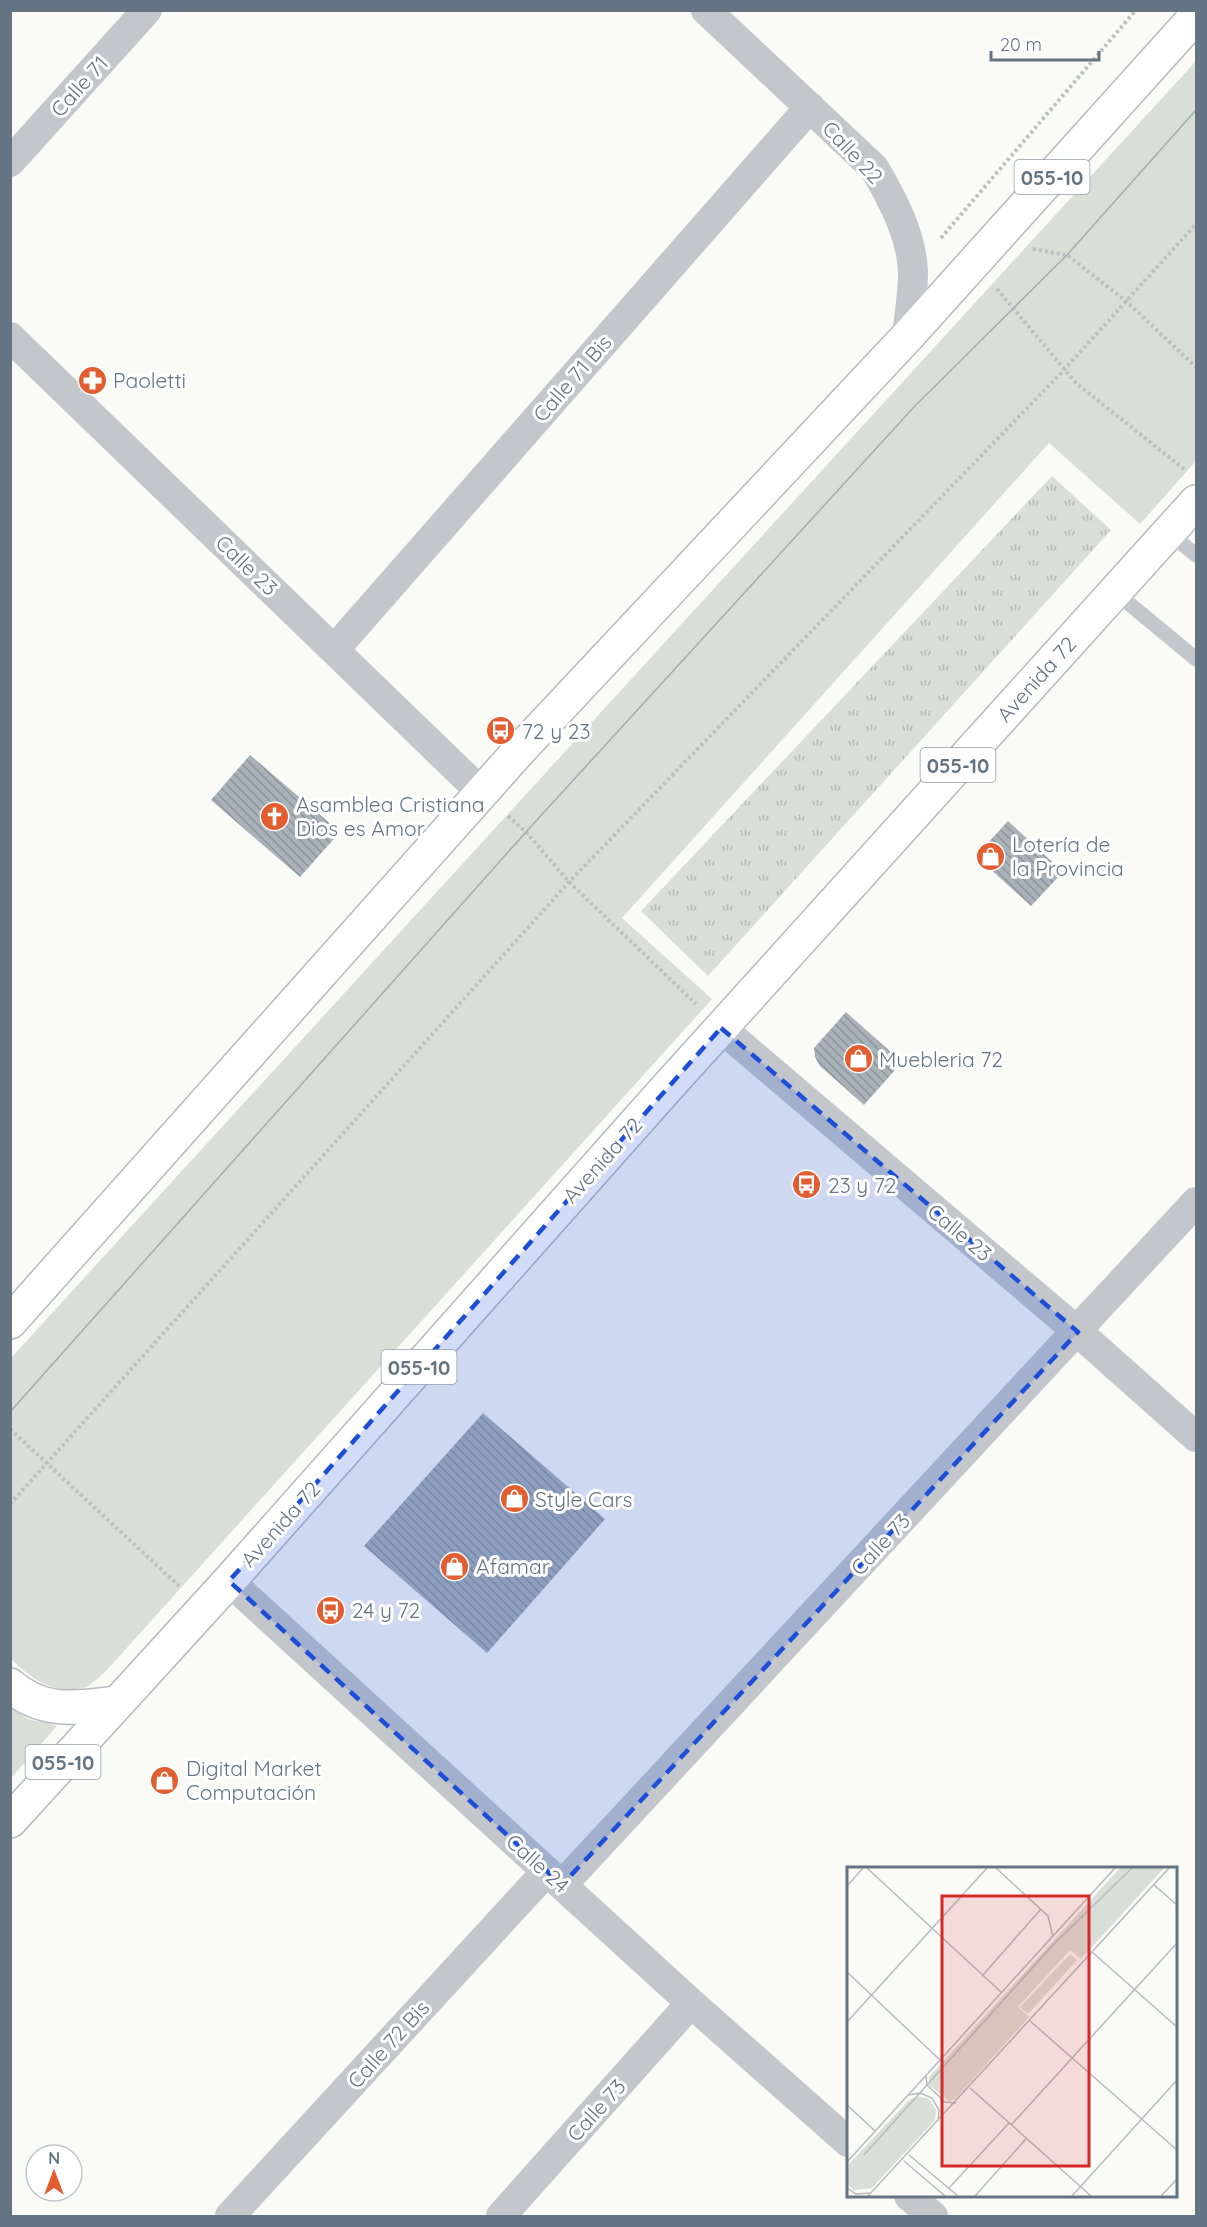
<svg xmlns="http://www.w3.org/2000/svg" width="1207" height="2227" font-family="Quicksand,sans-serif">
<defs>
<pattern id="park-tufts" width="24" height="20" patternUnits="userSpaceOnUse" patternTransform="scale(1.5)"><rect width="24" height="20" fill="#d9dfd7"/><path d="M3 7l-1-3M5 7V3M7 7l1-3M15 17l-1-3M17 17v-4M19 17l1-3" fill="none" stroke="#b4b9b4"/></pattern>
<pattern id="building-back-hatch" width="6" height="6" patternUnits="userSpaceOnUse" patternTransform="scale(1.5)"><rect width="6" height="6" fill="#a9b2b9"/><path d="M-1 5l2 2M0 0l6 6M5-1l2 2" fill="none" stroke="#8d959c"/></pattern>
</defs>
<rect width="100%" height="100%" fill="#fafaf7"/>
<path fill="#d9dfd7" d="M1196,61V461L1140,524L1049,443L622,918L712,999L105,1672C99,1677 90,1687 82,1688C51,1694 31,1678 11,1659V1358Z
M11,1708L28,1719L57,1726L11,1778Z"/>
<path fill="url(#park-tufts)" d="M1052,476L1111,530L708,976L641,911Z"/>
<path fill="url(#building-back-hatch)" d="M250,755L340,832L300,877L211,800Z
M1008,821L1063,872L1031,906L976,856Z
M846,1012L902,1062L864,1105L820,1066L815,1057L814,1048Z
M483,1413L605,1519L487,1653L364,1546Z"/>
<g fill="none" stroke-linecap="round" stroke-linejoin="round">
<defs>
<path id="highway" d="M10,1322L517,753L907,337L1196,16
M10,1685C42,1714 77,1708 116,1703
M10,1821L229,1581L664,1091L1196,502"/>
</defs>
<use href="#highway" stroke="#b7babe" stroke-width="36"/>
<path stroke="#bdc0c3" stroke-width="4" stroke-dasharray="3 3" stroke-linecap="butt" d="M941,238L1136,10
M1033,249L1067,255L1126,301L1196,367
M997,289L1076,383L1185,470
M508,816L526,832L569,882L696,1004
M10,1429L179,1586
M10,1504L569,882L1063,371L1196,224"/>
<path stroke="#c3c7cb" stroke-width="15" d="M1169,533L1196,555
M1115,592L1196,659"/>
<path stroke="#c3c7cb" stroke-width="30" d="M706,10L874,168C892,198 912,236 913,272C913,294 909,316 907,337
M10,162L147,10
M10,337L483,794
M334,650L810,107
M721,1028L1078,1332L1196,1437
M229,1581L691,2003L848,2142
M562,1885L1196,1202
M909,2196L933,2216
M230,2216L547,1871
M501,2216L691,2003"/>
<use href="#highway" stroke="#fff" stroke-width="33"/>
<path stroke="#a4abb1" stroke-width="1.5" d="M10,1412L526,832L914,407L1067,255L1196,110"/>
</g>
<path fill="#1d4ed8" fill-opacity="0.2" stroke="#1d4ed8" stroke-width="4.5" stroke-dasharray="12 8" stroke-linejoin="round" d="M721,1028L1078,1332L562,1885L229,1581Z"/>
<defs>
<symbol id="pharmacy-disc" viewBox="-11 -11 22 22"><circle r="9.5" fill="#e25d30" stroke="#fff"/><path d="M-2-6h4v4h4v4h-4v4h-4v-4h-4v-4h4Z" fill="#fff"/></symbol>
<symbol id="bus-disc" viewBox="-11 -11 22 22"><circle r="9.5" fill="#e25d30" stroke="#fff"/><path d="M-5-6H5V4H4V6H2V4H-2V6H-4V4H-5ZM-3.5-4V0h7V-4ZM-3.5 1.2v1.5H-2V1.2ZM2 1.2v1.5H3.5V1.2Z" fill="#fff"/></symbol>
<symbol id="church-disc" viewBox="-11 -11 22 22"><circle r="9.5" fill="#e25d30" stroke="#fff"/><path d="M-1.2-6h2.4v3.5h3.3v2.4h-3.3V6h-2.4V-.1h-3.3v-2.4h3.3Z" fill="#fff"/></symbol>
<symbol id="shop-disc" viewBox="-11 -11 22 22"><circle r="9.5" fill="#e25d30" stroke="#fff"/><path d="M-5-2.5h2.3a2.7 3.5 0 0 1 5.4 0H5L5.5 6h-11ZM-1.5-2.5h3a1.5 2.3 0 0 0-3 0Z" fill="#fff"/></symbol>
</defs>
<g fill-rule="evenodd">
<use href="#pharmacy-disc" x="76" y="364" width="33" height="33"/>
<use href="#bus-disc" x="484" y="714" width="33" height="33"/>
<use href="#church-disc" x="258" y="800" width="33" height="33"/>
<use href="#shop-disc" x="974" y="840" width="33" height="33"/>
<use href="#shop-disc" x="842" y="1042" width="33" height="33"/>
<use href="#bus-disc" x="790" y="1168" width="33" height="33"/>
<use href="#shop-disc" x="498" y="1482" width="33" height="33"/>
<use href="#shop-disc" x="438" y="1550" width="33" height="33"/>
<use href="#bus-disc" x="314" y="1594" width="33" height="33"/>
<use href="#shop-disc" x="148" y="1764" width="33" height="33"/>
</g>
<g text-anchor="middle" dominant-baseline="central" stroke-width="6" stroke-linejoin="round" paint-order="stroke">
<g fill="#fff" stroke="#939ea8" stroke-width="1.5">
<rect x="1014.5" y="160" width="75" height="34" rx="4.5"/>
<rect x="920.5" y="748" width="75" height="34" rx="4.5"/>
<rect x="381.5" y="1350" width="75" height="34" rx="4.5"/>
<rect x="25.5" y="1745" width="75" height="34" rx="4.5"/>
</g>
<g font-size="20" font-weight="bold" fill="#657482">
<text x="1052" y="177">055-10</text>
<text x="958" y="765">055-10</text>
<text x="419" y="1367">055-10</text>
<text x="63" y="1762">055-10</text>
</g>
<g font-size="21" fill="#657482" stroke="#fff">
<text transform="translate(79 86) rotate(-48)">Calle 71</text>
<text transform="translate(853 152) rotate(47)">Calle 22</text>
<text transform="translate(572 378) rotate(-49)">Calle 71 Bis</text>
<text transform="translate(247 565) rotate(44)">Calle 23</text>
<text transform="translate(1036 679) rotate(-48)">Avenida 72</text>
<text transform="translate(602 1160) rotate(-48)">Avenida 72</text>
<text transform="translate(960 1232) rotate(40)">Calle 23</text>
<text transform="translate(280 1524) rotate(-48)">Avenida 72</text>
<text transform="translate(880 1544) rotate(-47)">Calle 73</text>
<text transform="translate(538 1863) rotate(42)">Calle 24</text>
<text transform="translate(388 2044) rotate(-48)">Calle 72 Bis</text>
<text transform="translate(596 2110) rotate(-48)">Calle 73</text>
</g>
<g font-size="21" fill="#657482" stroke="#fff" text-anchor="start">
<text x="113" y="380">Paoletti</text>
<text x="522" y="731">72 y 23</text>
<text x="296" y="804">Asamblea Cristiana<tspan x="296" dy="24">Dios es Amor</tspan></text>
<text x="1012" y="844">Lotería de<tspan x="1012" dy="24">la Provincia</tspan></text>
<text x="879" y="1059">Muebleria 72</text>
<text x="828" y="1185">23 y 72</text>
<text x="535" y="1499">Style Cars</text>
<text x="476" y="1566">Afamar</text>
<text x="352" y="1610">24 y 72</text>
<text x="186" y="1768">Digital Market<tspan x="186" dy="24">Computación</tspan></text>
</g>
</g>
<g transform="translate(847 1867)">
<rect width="330" height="330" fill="#fafaf7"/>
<path d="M273,1H317L234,92L223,83L171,140L182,150L108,232L102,234L82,218V210ZM70,229L82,232L89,243L88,253L25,321L7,323L0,317L2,297L62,233Z" fill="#d9dfd7"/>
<path d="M223,87L230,93L181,147L173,140Z" fill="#d9dfd7"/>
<path fill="none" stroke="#b5bcc1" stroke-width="1.5" d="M20,1L154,125M149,1L201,49L206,70M306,17L330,38M0,19L16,1M245,85L330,160M0,105L93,193M136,108L194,42M183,154L330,283M0,155L140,1M79,209L80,218L98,235L109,236M123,221L244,329M62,228L73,226L85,231L92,243L91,254M0,238L28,264M164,258L330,76M17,288L206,78L285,1M62,288L111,329M57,294L98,329M0,295L268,1M0,321L9,327L24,326M102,321L162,256M21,329L322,1M128,329L179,272M225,329L330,213M314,329L330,312"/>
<path fill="#d62828" fill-opacity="0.15" stroke="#d62828" stroke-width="3" d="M95,29H242V299H95Z"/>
<rect width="330" height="330" fill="none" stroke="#657482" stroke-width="3"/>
</g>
<rect width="1207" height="2227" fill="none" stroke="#657482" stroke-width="24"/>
<g transform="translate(54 2173)"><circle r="28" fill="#ffffff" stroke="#c1c7cd" stroke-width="1.5"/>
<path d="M0-4.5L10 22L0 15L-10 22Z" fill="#e25d30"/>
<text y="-9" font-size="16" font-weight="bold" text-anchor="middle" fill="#657482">N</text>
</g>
<path d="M991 51v9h108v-9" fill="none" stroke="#657482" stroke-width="3"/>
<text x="1000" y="51" font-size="18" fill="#657482" stroke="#ffffff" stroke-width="4.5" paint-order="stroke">20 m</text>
</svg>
